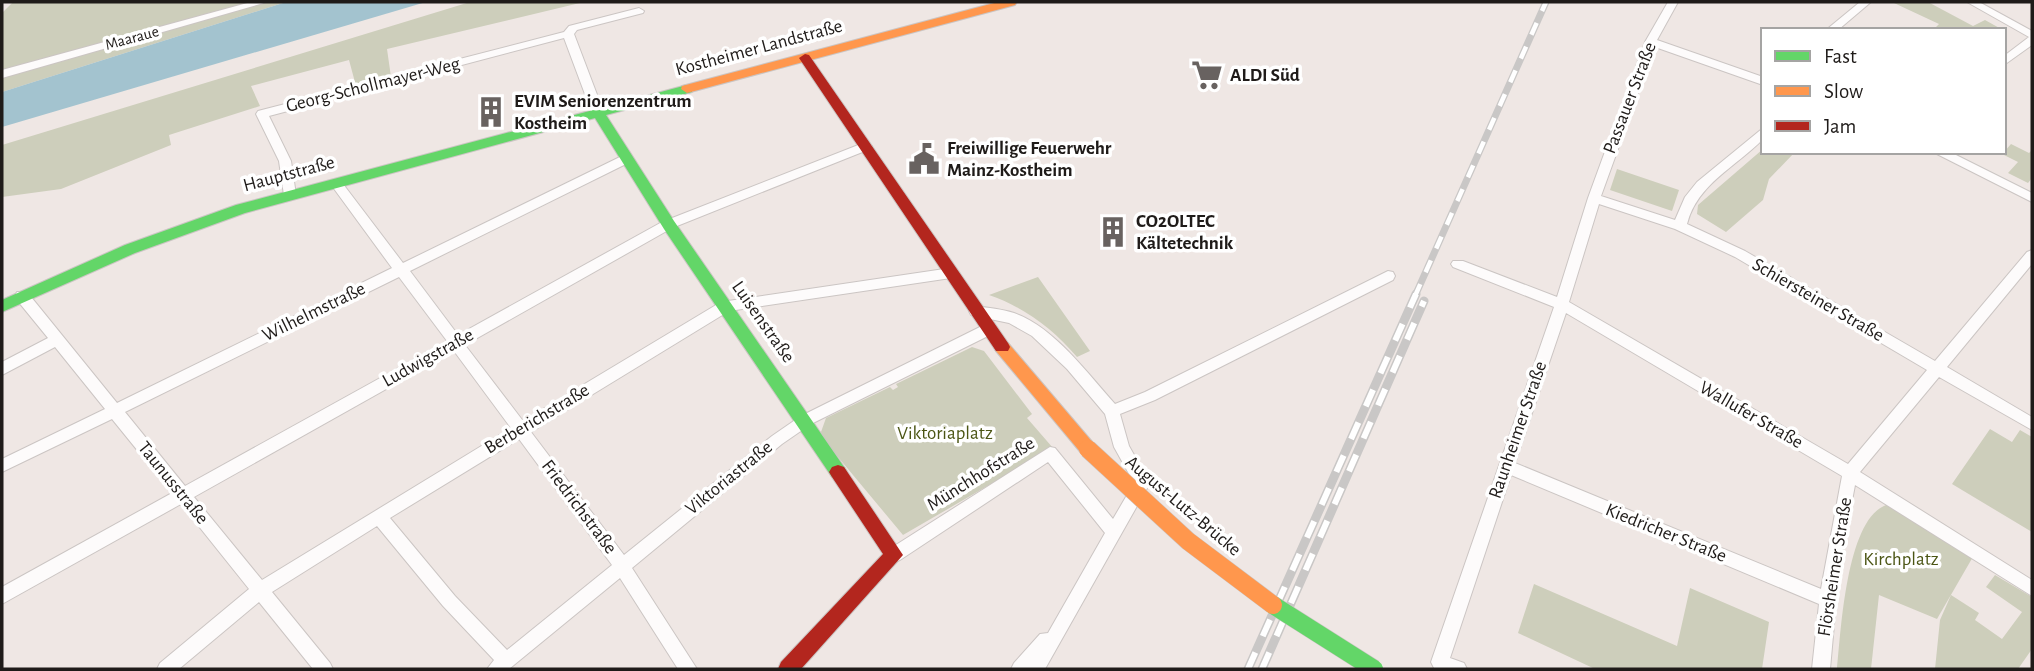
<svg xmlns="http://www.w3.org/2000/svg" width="2034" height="671" font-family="'Alegreya Sans',sans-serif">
<rect width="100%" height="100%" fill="#efe7e4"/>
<path fill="#cdcebb" d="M13,2H286L2,92V13Z
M470,2H584L387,49L391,77L356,86L349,60L251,86L260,106L169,135L171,145L61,189L2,197V145Z
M1928,2L1973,26L1985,20L2003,30H1933L1939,24L1894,3Z
M2011,144L2029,153L2032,150V178L2028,183L2008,173L2018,162L1998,152H2004Z
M1763,149V152H1795L1769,179L1763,200L1726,232L1697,214L1698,205Z
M1617,169L1679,190L1672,211L1610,190Z
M1038,277L1090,351L1077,357C1053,329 1024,307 989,295Z
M972,347L984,351L1032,414L1027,418L1053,448L903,535L823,439L821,432L826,418L890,387L893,390L898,387L896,384Z
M1990,429L2012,442L2020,430L2032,437V532L1952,484Z
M1890,504L1974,555L1937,619L1879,595L1871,669H1837C1841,633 1846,512 1890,504Z
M1995,575L2032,597V649L2018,669H1935L1940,620L1951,595L1979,613L1975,620L2002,639L2022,612L1986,587Z
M1534,584L1677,646L1690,588L1769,622L1762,669H1595L1518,633Z"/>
<path fill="#a3c3cf" d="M286,2H426L2,127V92Z"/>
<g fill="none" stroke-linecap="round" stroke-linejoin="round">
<defs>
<path id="street" d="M251,2H267L2,78V70Z
M1668,2H1678L1657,40L1763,77V85L1655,47L1601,196L1675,220L1685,197L1697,182L1763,128V139C1736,167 1697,184 1687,224L1745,251L1935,361L2027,252L2032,250V264L1947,367L2032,417V430L1939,377L1860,472L2032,580V596L1855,485L1839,569L1830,669H1812L1819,604L1511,475L1450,658L1464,663L1467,669H1437L1434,668L1431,662L1554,307L1453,267L1451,264L1453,261H1463L1557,297L1588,198L1645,42ZM1599,204L1675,229L1735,257L1927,370L1848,464L1569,302ZM1566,313L1842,476L1821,589L1515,463Z
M1860,2H1871L1838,30H1826Z
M1967,2H1979L2032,31V45L2004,65V56L2029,37Z
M639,8L644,11L643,13L577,30L574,34L604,113L602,116L598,117L592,113L564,38L269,116L291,161L296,195L290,199L284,195L279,161L256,114L258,111L564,32L569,26Z
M866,142L872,146L870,149L672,228L465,345L523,421L721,302L951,268L956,269L958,273L951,278L729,311L531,432L624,555L772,436L801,416L984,325H994L996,329L994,333L811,424L782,444L632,568L697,669H678L620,578L509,669H487L494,660L443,606L377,526L272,592L330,663L333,669H313L259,602L179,669H157L160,663L249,589L181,504L2,604V587L172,493L112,419L2,472V459L105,409L55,347L2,375V362L48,338L17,300L15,296L17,292H27L117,403L392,268L332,186L330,183L332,180H340L403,263L622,156H630L632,159L630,162L410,271L458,335L662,222ZM399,277L447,341L185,486L125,412ZM454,351L511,428L262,580L194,497ZM519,439L612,565L507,650L455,596L390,518Z
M1933,152H1950L2032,193V202Z
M1388,271L1393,272L1395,276L1393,280L1155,400L1120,414L1129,446L1150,483L1045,669H1011L1014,663L1040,634L1048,633L1105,533L1048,462L900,560L894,562L888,560L886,555L888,550L1050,447L1055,448L1113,519L1134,483L1114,447L1105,414L1067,369L1032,336L1009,323L971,315L969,311L971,307L976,306C988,308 1002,309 1014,313C1053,326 1088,374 1115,404L1145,392Z"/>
<path id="fast" d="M687,85L692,86V92L606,115L674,221L844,467L847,472L844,477L838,479L832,477L664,229L595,118L245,213L135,253L2,312V300L125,245L236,205Z"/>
<path id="slow" d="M998,2H1017L1015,5L687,93L681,89L682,86Z
M1002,341L1008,343L1094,444L1097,449L1094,454L1088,456L1082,454L996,351L994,347L996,343Z"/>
<path id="jam" d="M805,54L809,55L1008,343L1010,347L1008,351H996L799,58Z
M838,465L844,467L903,555L801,669H778L781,662L883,554L832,477L829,472L832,467Z"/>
</defs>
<use href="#street" stroke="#cbc5c3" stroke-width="2"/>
<use href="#fast" stroke="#cbc5c3" stroke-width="2"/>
<use href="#slow" stroke="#cbc5c3" stroke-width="2"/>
<use href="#jam" stroke="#cbc5c3" stroke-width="2"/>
<use href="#street" fill="#fdfbfb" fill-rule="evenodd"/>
<use href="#fast" fill="#63d668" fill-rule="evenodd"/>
<use href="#slow" fill="#ff974d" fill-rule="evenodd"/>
<use href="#jam" fill="#b3261e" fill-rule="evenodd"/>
<defs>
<path id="rail-far1" d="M1415,296L1546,2"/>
<path id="rail" d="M1248,669L1416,294
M1262,669L1424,301"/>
</defs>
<use href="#rail-far1" stroke="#c9c7c6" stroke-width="7"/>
<use href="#rail" stroke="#c9c7c6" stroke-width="9"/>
<use href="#rail-far1" stroke="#fff" stroke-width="4.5" stroke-dasharray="13" stroke-linecap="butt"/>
<use href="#rail" stroke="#fff" stroke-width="6" stroke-dasharray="18" stroke-linecap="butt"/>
<defs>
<path id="fast-bridge" d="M1273,605L1374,669"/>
<path id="slow-bridge" d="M1088,449L1188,541L1273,605"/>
</defs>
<use href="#fast-bridge" stroke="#cbc5c3" stroke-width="19" stroke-linecap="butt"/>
<use href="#slow-bridge" stroke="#cbc5c3" stroke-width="19" stroke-linecap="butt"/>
<use href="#fast-bridge" stroke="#63d668" stroke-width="18"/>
<use href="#slow-bridge" stroke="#ff974d" stroke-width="18"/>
</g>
<defs>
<symbol id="supermarket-bare" viewBox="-9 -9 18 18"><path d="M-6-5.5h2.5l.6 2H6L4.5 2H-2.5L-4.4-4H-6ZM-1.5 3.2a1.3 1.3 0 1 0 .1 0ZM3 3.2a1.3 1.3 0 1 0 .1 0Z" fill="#686260" stroke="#fff" stroke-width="2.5" paint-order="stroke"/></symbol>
<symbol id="building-bare" viewBox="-9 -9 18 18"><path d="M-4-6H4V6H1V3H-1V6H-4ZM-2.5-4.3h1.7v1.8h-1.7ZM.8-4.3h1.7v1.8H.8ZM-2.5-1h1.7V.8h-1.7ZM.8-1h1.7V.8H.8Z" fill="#686260" stroke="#fff" stroke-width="2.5" paint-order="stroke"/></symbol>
<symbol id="civic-bare" viewBox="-9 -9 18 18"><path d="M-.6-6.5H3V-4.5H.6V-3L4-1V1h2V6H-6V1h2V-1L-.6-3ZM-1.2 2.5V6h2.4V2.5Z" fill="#686260" stroke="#fff" stroke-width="2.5" paint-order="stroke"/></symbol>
</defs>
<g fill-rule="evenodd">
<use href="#supermarket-bare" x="1185" y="53" width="44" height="44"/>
<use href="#building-bare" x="469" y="90" width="44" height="44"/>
<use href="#civic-bare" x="902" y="137" width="44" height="44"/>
<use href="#building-bare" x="1091" y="210" width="44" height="44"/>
</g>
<g text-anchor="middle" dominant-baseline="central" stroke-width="7" stroke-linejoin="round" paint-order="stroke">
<g font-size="16" fill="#1f1b19" stroke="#fff">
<text transform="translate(132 38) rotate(-15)">Maaraue</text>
</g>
<g font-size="19" fill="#1f1b19" stroke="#fff">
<text transform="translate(759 48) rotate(-15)">Kostheimer Landstraße</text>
<text transform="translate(373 85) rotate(-14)">Georg-Schollmayer-Weg</text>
<text transform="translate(1630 98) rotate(-69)">Passauer Straße</text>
<text transform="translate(289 174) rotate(-15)">Hauptstraße</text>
<text transform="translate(1818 300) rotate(30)">Schiersteiner Straße</text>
<text transform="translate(314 312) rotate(-26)">Wilhelmstraße</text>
<text transform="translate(763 322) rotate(55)">Luisenstraße</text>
<text transform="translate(428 358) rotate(-29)">Ludwigstraße</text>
<text transform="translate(1751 415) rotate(30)">Wallufer Straße</text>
<text transform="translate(537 419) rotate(-31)">Berberichstraße</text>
<text transform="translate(1518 430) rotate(-71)">Raunheimer Straße</text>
<text transform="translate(981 474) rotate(-32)">Münchhofstraße</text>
<text transform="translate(729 478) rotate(-39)">Viktoriastraße</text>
<text transform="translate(173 483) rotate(51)">Taunusstraße</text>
<text transform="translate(1183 506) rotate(40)">August-Lutz-Brücke</text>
<text transform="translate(579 507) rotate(53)">Friedrichstraße</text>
<text transform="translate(1666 533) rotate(22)">Kiedricher Straße</text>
<text transform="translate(1835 567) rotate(-81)">Flörsheimer Straße</text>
</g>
<g font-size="19" font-weight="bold" fill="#1f1b19" stroke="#fff" text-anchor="start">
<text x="1230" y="75">ALDI Süd</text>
<text x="514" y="101">EVIM Seniorenzentrum<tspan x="514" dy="22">Kostheim</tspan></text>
<text x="947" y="148">Freiwillige Feuerwehr<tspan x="947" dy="22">Mainz-Kostheim</tspan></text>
<text x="1136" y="221">CO2OLTEC<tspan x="1136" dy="22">Kältetechnik</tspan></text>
</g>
<g font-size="19" fill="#4b5514" stroke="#fff">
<text x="945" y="433">Viktoriaplatz</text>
<text x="1901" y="559">Kirchplatz</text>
</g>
</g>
<rect width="2034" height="671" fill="none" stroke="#1f1b19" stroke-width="7"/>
<rect x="1761" y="28" width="245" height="126" fill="#ffffff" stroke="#a5a4a3" stroke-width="2"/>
<rect x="1775" y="51" width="35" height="10" fill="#63d668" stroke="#a5a4a3" stroke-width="2"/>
<text x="1824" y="63" font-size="21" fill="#1f1b19">Fast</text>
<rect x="1775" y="86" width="35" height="10" fill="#ff974d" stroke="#a5a4a3" stroke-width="2"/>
<text x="1824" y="98" font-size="21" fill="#1f1b19">Slow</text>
<rect x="1775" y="121" width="35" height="10" fill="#b3261e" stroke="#a5a4a3" stroke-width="2"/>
<text x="1824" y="133" font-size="21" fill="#1f1b19">Jam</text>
</svg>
